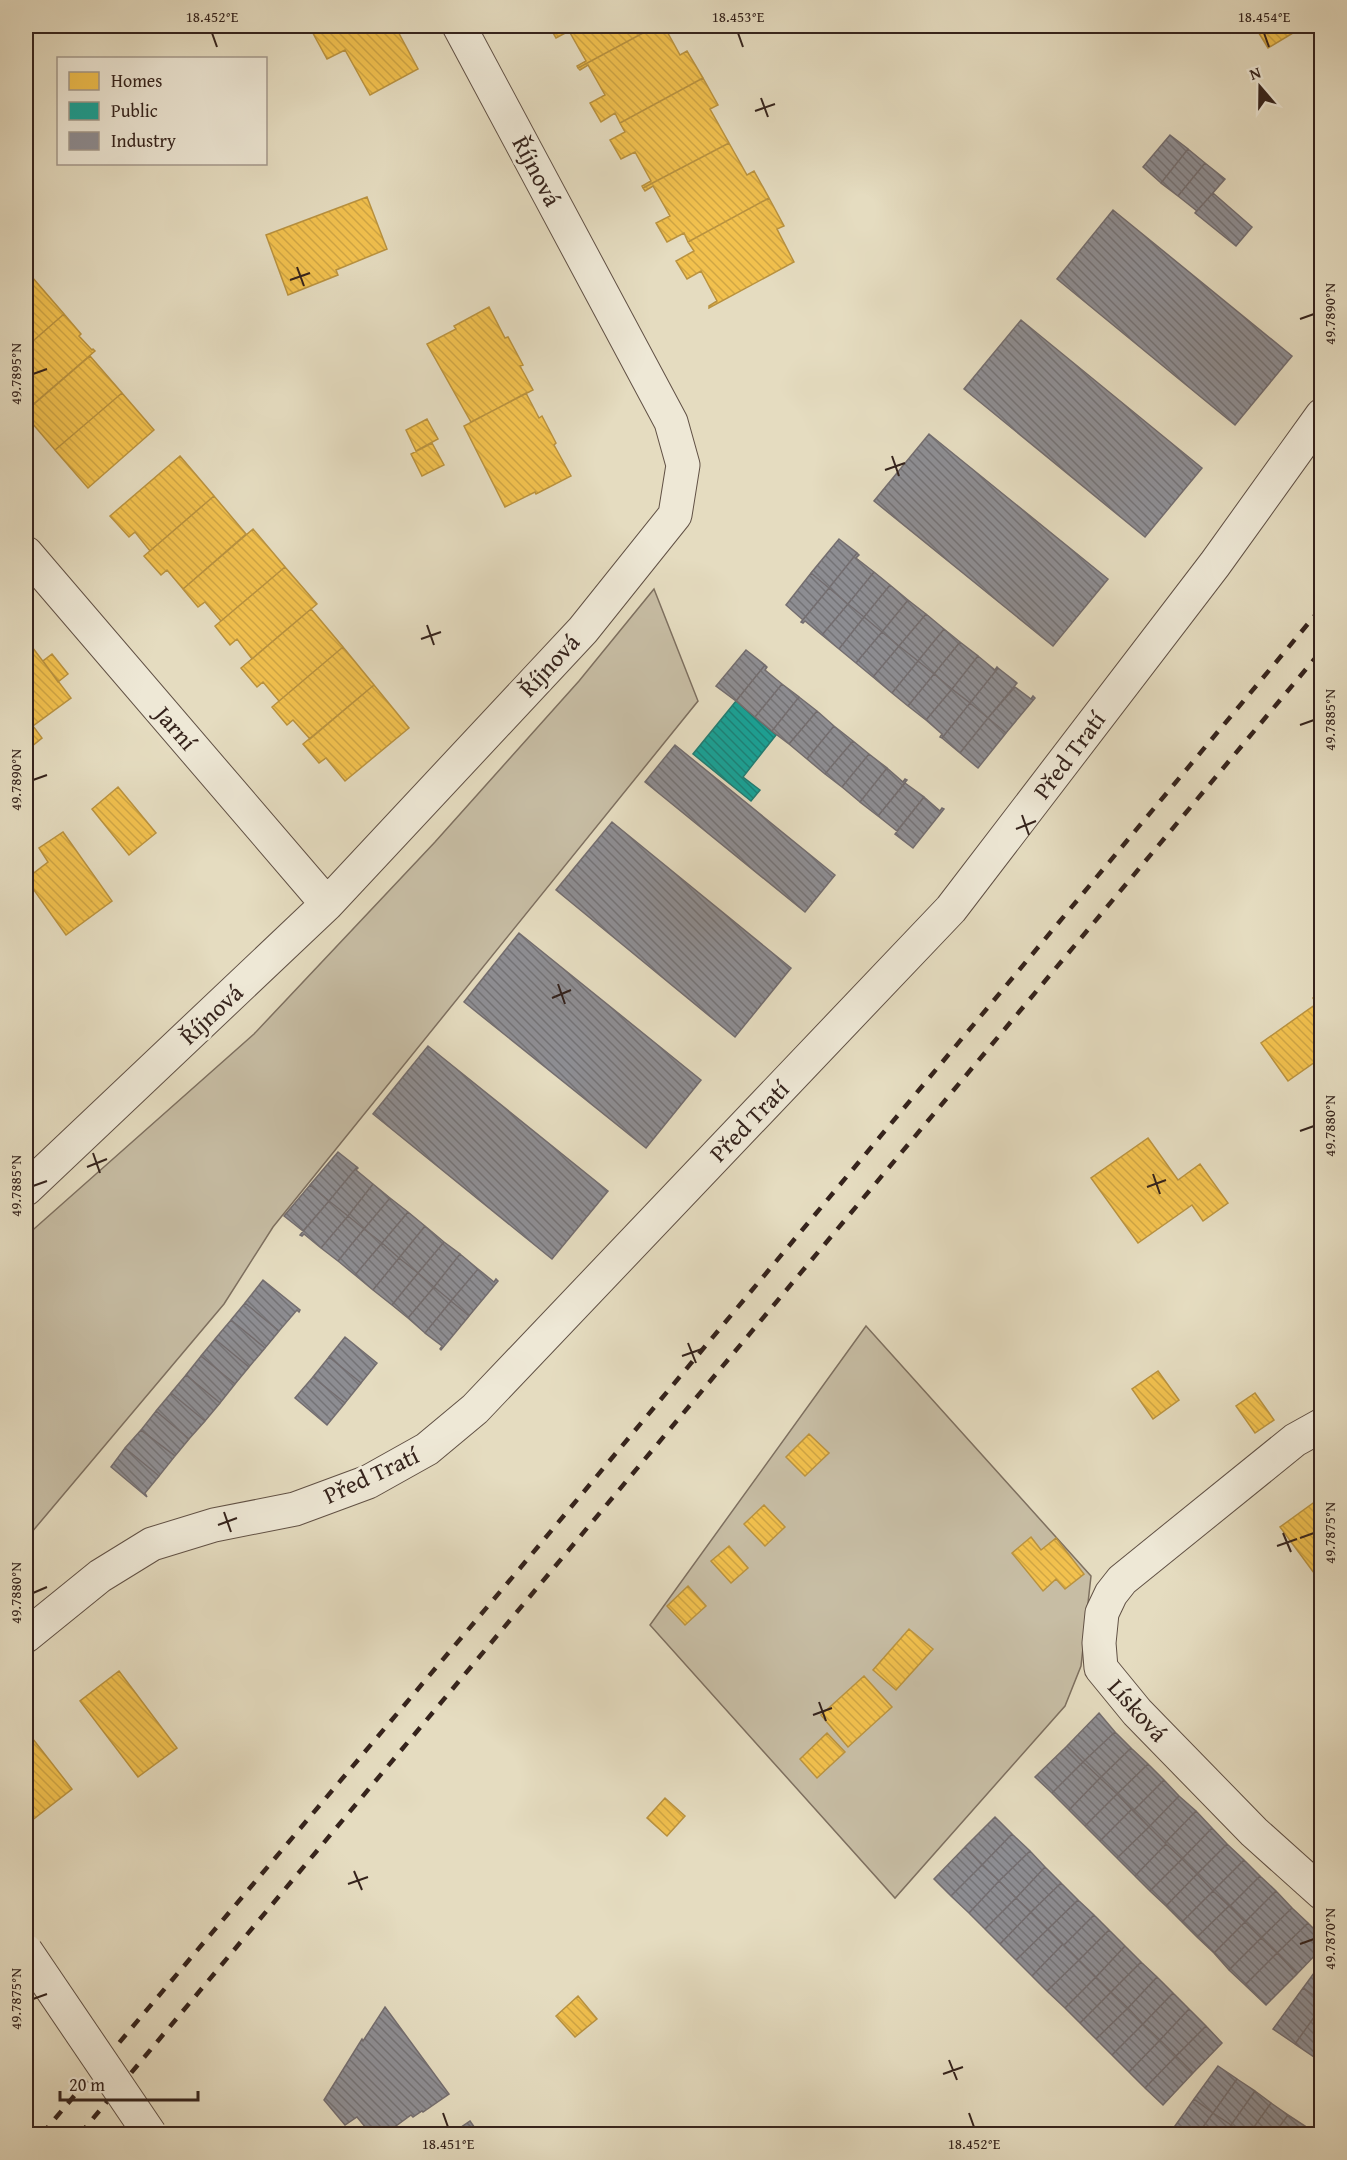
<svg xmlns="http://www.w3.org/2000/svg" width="1347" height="2160" font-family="'Gentium Book Plus',serif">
<defs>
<pattern id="homes-back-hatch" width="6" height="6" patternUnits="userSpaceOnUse" patternTransform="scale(1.5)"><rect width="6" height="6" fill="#f2c14e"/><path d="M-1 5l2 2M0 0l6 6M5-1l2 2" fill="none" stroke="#d0a644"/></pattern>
<pattern id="public-back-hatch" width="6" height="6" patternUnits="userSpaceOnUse" patternTransform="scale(1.5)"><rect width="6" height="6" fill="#17a398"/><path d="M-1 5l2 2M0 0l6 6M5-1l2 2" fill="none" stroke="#16847b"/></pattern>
<pattern id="industry-back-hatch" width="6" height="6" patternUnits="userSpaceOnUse" patternTransform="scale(1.5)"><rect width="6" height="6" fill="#8d8d92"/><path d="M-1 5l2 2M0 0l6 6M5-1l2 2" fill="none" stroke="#747376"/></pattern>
</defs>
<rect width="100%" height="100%" fill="#e5dcc0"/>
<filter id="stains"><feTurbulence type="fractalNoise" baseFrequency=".00333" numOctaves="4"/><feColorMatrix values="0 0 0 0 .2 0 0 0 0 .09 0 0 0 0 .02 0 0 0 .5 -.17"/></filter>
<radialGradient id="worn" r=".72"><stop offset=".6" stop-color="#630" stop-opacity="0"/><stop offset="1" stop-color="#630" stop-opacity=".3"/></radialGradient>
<path fill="#c7bda4" stroke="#7e7060" stroke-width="1.5" d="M654,589L698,701L273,1227L224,1304L26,1539V1236L254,1034L435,842L579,681Z
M866,1326L1091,1576L1081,1666L1065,1706L895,1898L650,1625Z"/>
<path fill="url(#homes-back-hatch)" stroke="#b9923f" stroke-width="1.5" d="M309,26H395L418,69L370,95L345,50L327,59Z
M549,26H656L578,68L577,66L586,61L569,31L556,38Z
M656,26H664L680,55L687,51L703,78L620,123L615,113L601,122L590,103L605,95L588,65L580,70L578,68Z
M1264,26H1288L1293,33L1268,48L1257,30Z
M703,78L718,105L710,109L729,143L643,188L642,186L651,181L635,152L621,159L610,140L625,132L620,123Z
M729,143L747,175L754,171L769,198L688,242L684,233L667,242L656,223L670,216L653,186L645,191L643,188Z
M367,197L387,249L336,270L338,275L288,295L266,235Z
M769,198L784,226L777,229L794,262L709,308V306L717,301L701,271L687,279L676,261L694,251L688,242Z
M32,277L64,314L26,347V282Z
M489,307L505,338L508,337L523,365L520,366L533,390L471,422L427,344L456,329L454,326Z
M64,314L81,334L79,336L92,350L93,349L95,351L30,407L26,402V347Z
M90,356L122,393L55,450L26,416V411Z
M122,393L154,430L88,488L55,450Z
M526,393L539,418L542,416L556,443L554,445L571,476L536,494L535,492L505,507L464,426Z
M427,419L438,439L416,451L406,430Z
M432,443L444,465L422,476L411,454Z
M180,456L214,496L150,551L135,532L129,537L110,516Z
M214,496L246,534L183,589L167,570L161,575L144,556Z
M253,529L285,567L221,621L205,602L198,607L183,589Z
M285,567L317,604L252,659L237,639L230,645L215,626Z
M311,609L343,647L279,701L263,682L257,687L241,668Z
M26,639L71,698L33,726L42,738L26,751Z
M343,647L374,685L310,739L293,720L287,725L272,707Z
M52,654L68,674L58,682L43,661Z
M374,685L409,728L345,781L326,758L319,763L303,744Z
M118,787L156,833L129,855L92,809Z
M63,832L112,901L66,935L26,879L48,862L39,848Z
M1322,992V1057L1288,1081L1261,1043L1316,1004L1313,998Z
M1148,1138L1178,1180L1200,1164L1228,1203L1203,1221L1192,1205L1138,1243L1091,1178Z
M1158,1371L1179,1400L1153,1419L1132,1389Z
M1255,1393L1274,1420L1255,1433L1236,1406Z
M809,1434L829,1453L805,1476L786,1457Z
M1320,1498L1322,1499V1574L1317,1577L1280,1527Z
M764,1505L785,1527L765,1546L744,1524Z
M1031,1537L1041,1550L1056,1538L1084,1574L1065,1589L1056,1579L1043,1591L1012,1553Z
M729,1546L748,1568L731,1583L711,1561Z
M688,1586L706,1606L685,1625L667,1606Z
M909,1629L933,1649L896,1690L873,1670Z
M119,1671L177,1748L138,1777L80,1701Z
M864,1676L892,1707L848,1747L821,1715Z
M827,1733L845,1752L817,1778L800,1759Z
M29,1734L72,1789L26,1825V1736Z
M665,1798L685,1816L667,1836L647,1818Z
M578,1996L597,2019L575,2037L556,2016Z"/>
<path fill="url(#public-back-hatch)" stroke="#207d73" stroke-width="1.5" d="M736,701L776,735L743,777L760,790L751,801L693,754Z"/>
<path fill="url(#industry-back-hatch)" stroke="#736d6f" stroke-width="1.5" d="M1170,135L1188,149L1161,183L1143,167Z
M1188,149L1205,163L1178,196L1161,183Z
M1205,163L1225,179L1197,211L1178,196Z
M1213,193L1252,227L1236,246L1195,213Z
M1113,210L1292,356L1235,425L1057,279Z
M1021,320L1202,468L1145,537L964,389Z
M929,434L1108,579L1053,646L874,501Z
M839,539L857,553L829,588L811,573Z
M857,553L859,555L856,558L874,572L848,604L829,588Z
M874,572L890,585L864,617L848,604Z
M811,573L829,588L803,620L786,605Z
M890,585L908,600L882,632L864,617Z
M829,588L848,604L822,635L805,621L803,623L801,622Z
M908,600L926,614L899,646L882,632Z
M848,604L864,617L839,649L822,635Z
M926,614L944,629L918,661L899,646Z
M864,617L882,632L856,663L839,649Z
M944,629L960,642L934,674L918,661Z
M882,632L899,646L873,677L856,663Z
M960,642L978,656L952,689L934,674Z
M899,646L918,661L892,693L873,677Z
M746,650L765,665L736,701L716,686Z
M978,656L995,670L997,667L998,668L970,703L952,689Z
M918,661L934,674L908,706L892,693Z
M765,665L767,667L765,670L782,684L755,717L736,701Z
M998,668L1017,683L988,718L970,703Z
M934,674L952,689L926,720L908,706Z
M782,684L799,697L772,731L755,717Z
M1015,687L1031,699L1033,696L1035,698L1006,733L988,718Z
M952,689L970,703L942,738L940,737L942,734L926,720Z
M799,697L817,711L789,744L772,731Z
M970,703L988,718L960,753L942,738Z
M817,711L834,726L807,759L789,744Z
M988,718L1006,733L978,768L960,753Z
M834,726L853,741L825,774L807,759Z
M853,741L869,754L842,787L825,774Z
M675,745L835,875L805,912L645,782Z
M869,754L887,768L860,802L842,787Z
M887,768L903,782L905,779L907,780L878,816L860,802Z
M905,783L924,797L897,831L878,816Z
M924,797L940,811L942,808L944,809L913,848L895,834Z
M612,822L791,968L735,1037L556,890Z
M519,933L701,1080L646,1148L464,1002Z
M428,1046L608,1191L552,1259L373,1114Z
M338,1152L357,1167L329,1201L310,1185Z
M357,1167L358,1168L356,1170L373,1184L348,1216L329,1201Z
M373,1184L390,1198L364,1229L348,1216Z
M310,1185L329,1201L303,1231L284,1216Z
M390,1198L408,1212L382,1243L364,1229Z
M329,1201L348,1216L321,1248L304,1234L302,1236L300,1235Z
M408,1212L425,1226L399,1258L382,1243Z
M348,1216L364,1229L338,1261L321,1248Z
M425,1226L444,1242L418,1273L399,1258Z
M364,1229L382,1243L355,1275L338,1261Z
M444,1242L460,1254L434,1287L418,1273Z
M382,1243L399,1258L373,1290L355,1275Z
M460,1254L478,1269L451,1301L434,1287Z
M399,1258L418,1273L392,1305L373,1290Z
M478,1269L494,1282L496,1279L498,1281L469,1316L451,1301Z
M418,1273L434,1287L408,1318L392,1305Z
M263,1280L300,1310L299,1312L297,1310L279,1331L245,1303Z
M434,1287L451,1301L425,1333L408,1318Z
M451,1301L469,1316L441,1350L440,1349L442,1346L425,1333Z
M245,1303L279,1331L265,1348L231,1320Z
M231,1320L265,1348L249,1367L215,1339Z
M345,1337L377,1363L361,1383L329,1357Z
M215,1339L249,1367L235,1384L201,1356Z
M201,1356L235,1384L220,1403L186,1375Z
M329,1357L361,1383L345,1403L313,1377Z
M186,1375L220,1403L205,1421L171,1393Z
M313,1377L345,1403L327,1425L295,1398Z
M171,1393L205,1421L189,1439L156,1411Z
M156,1411L189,1439L175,1456L141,1430Z
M141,1430L175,1456L159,1476L125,1448Z
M125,1448L159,1476L145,1493L147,1497L111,1467Z
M1099,1713L1115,1732L1083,1762L1067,1746Z
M1115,1732L1131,1748L1100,1778L1083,1762Z
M1067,1746L1083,1762L1052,1793L1035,1777Z
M1131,1748L1148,1764L1117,1794L1100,1778Z
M1083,1762L1100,1778L1069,1810L1052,1793Z
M1148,1764L1164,1780L1133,1811L1117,1794Z
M1100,1778L1117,1794L1085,1826L1069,1810Z
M1164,1780L1179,1796L1149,1827L1133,1811Z
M1117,1794L1132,1809L1100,1841L1085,1826Z
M1179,1796L1196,1811L1165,1843L1149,1827Z
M1132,1809L1149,1827L1117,1858L1100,1841Z
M1196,1811L1212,1828L1182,1859L1165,1843Z
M995,1817L1012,1834L982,1865L965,1847Z
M1149,1827L1166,1844L1135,1876L1117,1858Z
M1212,1828L1227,1844L1197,1874L1182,1859Z
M1012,1834L1030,1851L999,1881L982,1865Z
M1166,1844L1182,1859L1150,1891L1135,1876Z
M1227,1844L1244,1860L1213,1891L1197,1874Z
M965,1847L982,1865L951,1896L934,1879Z
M1030,1851L1045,1867L1016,1898L999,1881Z
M1182,1859L1197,1874L1166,1906L1150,1891Z
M1244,1860L1260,1876L1230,1906L1213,1891Z
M982,1865L999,1881L969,1913L951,1896Z
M1045,1867L1061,1883L1031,1912L1016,1898Z
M1197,1874L1213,1891L1182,1922L1166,1906Z
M1260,1876L1276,1891L1245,1922L1230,1906Z
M999,1881L1016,1898L985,1929L969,1913Z
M1061,1883L1078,1900L1048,1929L1031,1912Z
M1213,1891L1229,1906L1197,1937L1182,1922Z
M1276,1891L1292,1908L1261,1938L1245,1922Z
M1016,1898L1031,1912L1000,1944L985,1929Z
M1078,1900L1094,1915L1064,1945L1048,1929Z
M1229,1906L1245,1922L1214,1953L1197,1937Z
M1292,1908L1308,1923L1277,1953L1261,1938Z
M1031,1912L1048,1929L1016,1960L1000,1944Z
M1094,1915L1109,1930L1079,1960L1064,1945Z
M1245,1922L1261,1938L1229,1970L1214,1953Z
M1308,1923L1322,1937V1948L1297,1974L1277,1953Z
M1048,1929L1063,1944L1032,1976L1016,1960Z
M1109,1930L1125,1946L1096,1977L1079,1960Z
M1261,1938L1277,1953L1245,1985L1229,1970Z
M1063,1944L1079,1960L1047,1991L1032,1976Z
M1125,1946L1141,1962L1111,1992L1096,1977Z
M1277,1953L1297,1974L1266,2005L1245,1985Z
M1079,1960L1096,1977L1065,2008L1047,1991Z
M1141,1962L1157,1977L1128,2008L1111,1992Z
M1322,1962V2001L1303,1988Z
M1096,1977L1111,1992L1080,2023L1065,2008Z
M1157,1977L1173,1993L1143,2024L1128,2008Z
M1303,1988L1322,2001V2006L1295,2044L1273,2029Z
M1111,1992L1128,2008L1096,2039L1080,2023Z
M1173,1993L1189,2009L1160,2040L1143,2024Z
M1322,2006V2047L1314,2057L1295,2044Z
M385,2007L449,2094L423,2112L422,2111L413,2117L411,2115L385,2134H371L357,2117L345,2125L324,2100L362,2039L363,2041Z
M1128,2008L1143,2024L1112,2055L1096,2039Z
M1189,2009L1206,2026L1176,2056L1160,2040Z
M1143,2024L1160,2040L1129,2072L1112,2055Z
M1206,2026L1222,2043L1193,2073L1176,2056Z
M1160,2040L1176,2056L1145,2088L1129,2072Z
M1176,2056L1193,2073L1163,2105L1145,2088Z
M1218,2066L1237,2079L1213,2113L1194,2099Z
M1237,2079L1255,2091L1231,2125L1213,2113Z
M1255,2091L1271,2103L1249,2134H1244L1231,2125Z
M1194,2099L1213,2113L1198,2134H1172L1170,2133Z
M1271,2103L1288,2115L1274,2134H1249Z
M1213,2113L1231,2125L1224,2134H1198Z
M1288,2115L1305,2126L1300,2134H1274Z
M470,2121L479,2134H451Z
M1231,2125L1244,2134H1224Z
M1305,2126L1317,2134H1300Z"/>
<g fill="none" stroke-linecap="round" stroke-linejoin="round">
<defs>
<path id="minor" d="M26,553L327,904
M26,1189L327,904L583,630L675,515L683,465L671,422L459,26
M1322,1425L1295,1440L1122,1580L1111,1594L1102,1613L1099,1643L1101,1668L1137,1712L1254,1832L1322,1893
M26,1636L100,1576L152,1544L214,1525L295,1509L368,1482L427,1449L475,1409L951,909L1215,564L1322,415"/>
</defs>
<use href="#minor" stroke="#615145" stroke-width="35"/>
<use href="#minor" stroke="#eee8d6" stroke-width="33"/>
<path stroke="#35231c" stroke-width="4.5" stroke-dasharray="10 10" stroke-linecap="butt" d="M42,2134L521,1567L1322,607
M80,2134L1322,650"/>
<defs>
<path id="minor-bridge" d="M26,1951L150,2134"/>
</defs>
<use href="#minor-bridge" stroke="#615145" stroke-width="35" stroke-linecap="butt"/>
<use href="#minor-bridge" stroke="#eee8d6" stroke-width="33"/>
</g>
<path fill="none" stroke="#35231c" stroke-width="2" d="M212,33L217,47M738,33L743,47M1264,33L1269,47M761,98L768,117M755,111L775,104M297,267L304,286M290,280L310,273M1300,319L1314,314M33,374L47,369M892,456L899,476M885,470L905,463M427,625L434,645M421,639L441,632M1300,725L1314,720M33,780L47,775M1022,815L1029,835M1016,829L1036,821M558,984L565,1004M552,998L571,990M1300,1131L1314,1126M93,1153L100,1173M87,1167L107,1159M1153,1174L1160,1194M33,1186L47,1181M1147,1187L1166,1180M688,1343L696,1363M682,1356L702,1349M224,1512L231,1532M218,1525L237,1518M1283,1533L1291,1552M1300,1538L1314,1533M1277,1546L1297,1539M33,1593L47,1587M819,1702L826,1721M813,1715L832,1708M354,1871L362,1890M348,1884L368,1877M1300,1944L1314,1939M33,1999L47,1994M949,2060L957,2080M943,2074L963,2067M443,2113L448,2127M969,2113L974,2127"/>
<g text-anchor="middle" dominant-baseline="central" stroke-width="6" stroke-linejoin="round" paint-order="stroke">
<g font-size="24" fill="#35231c" stroke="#eee8d6">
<text transform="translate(537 171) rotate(62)">Říjnová</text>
<text transform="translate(549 665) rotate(-47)">Říjnová</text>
<text transform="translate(176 728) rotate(49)">Jarní</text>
<text transform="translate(1069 755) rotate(-53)">Před Tratí</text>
<text transform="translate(211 1014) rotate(-43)">Říjnová</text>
<text transform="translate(749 1121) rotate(-46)">Před Tratí</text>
<text transform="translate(371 1475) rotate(-25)">Před Tratí</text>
<text transform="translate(1138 1710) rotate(48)">Lísková</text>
</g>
</g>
<rect width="1347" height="2160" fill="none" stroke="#e5dcc0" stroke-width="66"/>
<rect x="57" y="57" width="210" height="108" fill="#eee8d6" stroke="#a4998c" stroke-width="1.5"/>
<rect x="69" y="72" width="30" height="18" fill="#f2c14e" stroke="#a4998c" stroke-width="1.5"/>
<text x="111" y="87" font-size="18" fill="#35231c">Homes</text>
<rect x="69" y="102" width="30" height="18" fill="#17a398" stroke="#a4998c" stroke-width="1.5"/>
<text x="111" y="117" font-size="18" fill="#35231c">Public</text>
<rect x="69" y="132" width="30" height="18" fill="#8d8d92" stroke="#a4998c" stroke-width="1.5"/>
<text x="111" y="147" font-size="18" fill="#35231c">Industry</text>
<g transform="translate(1260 87) rotate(340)" stroke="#eee8d6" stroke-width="4.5" paint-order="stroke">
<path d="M0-4.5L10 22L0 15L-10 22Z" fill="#35231c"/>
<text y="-9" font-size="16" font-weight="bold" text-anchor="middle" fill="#35231c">N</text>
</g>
<path d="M60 2091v9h138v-9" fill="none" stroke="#35231c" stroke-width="3"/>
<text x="69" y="2091" font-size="18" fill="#35231c" stroke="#eee8d6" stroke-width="4.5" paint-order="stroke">20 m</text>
<rect x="33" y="33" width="1281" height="2094" fill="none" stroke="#35231c" stroke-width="2"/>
<g font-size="15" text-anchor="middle" fill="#35231c">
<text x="212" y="22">18.452°E</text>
<text x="738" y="22">18.453°E</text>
<text x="1264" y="22">18.454°E</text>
<text transform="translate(1330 314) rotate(-90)" y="5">49.7890°N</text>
<text transform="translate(16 374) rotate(-90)" y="5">49.7895°N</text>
<text transform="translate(1330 720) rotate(-90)" y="5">49.7885°N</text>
<text transform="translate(16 780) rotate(-90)" y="5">49.7890°N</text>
<text transform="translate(1330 1126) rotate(-90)" y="5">49.7880°N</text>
<text transform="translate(16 1186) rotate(-90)" y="5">49.7885°N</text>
<text transform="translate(1330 1533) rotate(-90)" y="5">49.7875°N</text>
<text transform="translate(16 1593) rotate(-90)" y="5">49.7880°N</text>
<text transform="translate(1330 1939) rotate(-90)" y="5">49.7870°N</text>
<text transform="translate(16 1999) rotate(-90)" y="5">49.7875°N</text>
<text x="448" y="2149">18.451°E</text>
<text x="974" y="2149">18.452°E</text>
</g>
<rect width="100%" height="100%" filter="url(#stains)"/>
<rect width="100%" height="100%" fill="url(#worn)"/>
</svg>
